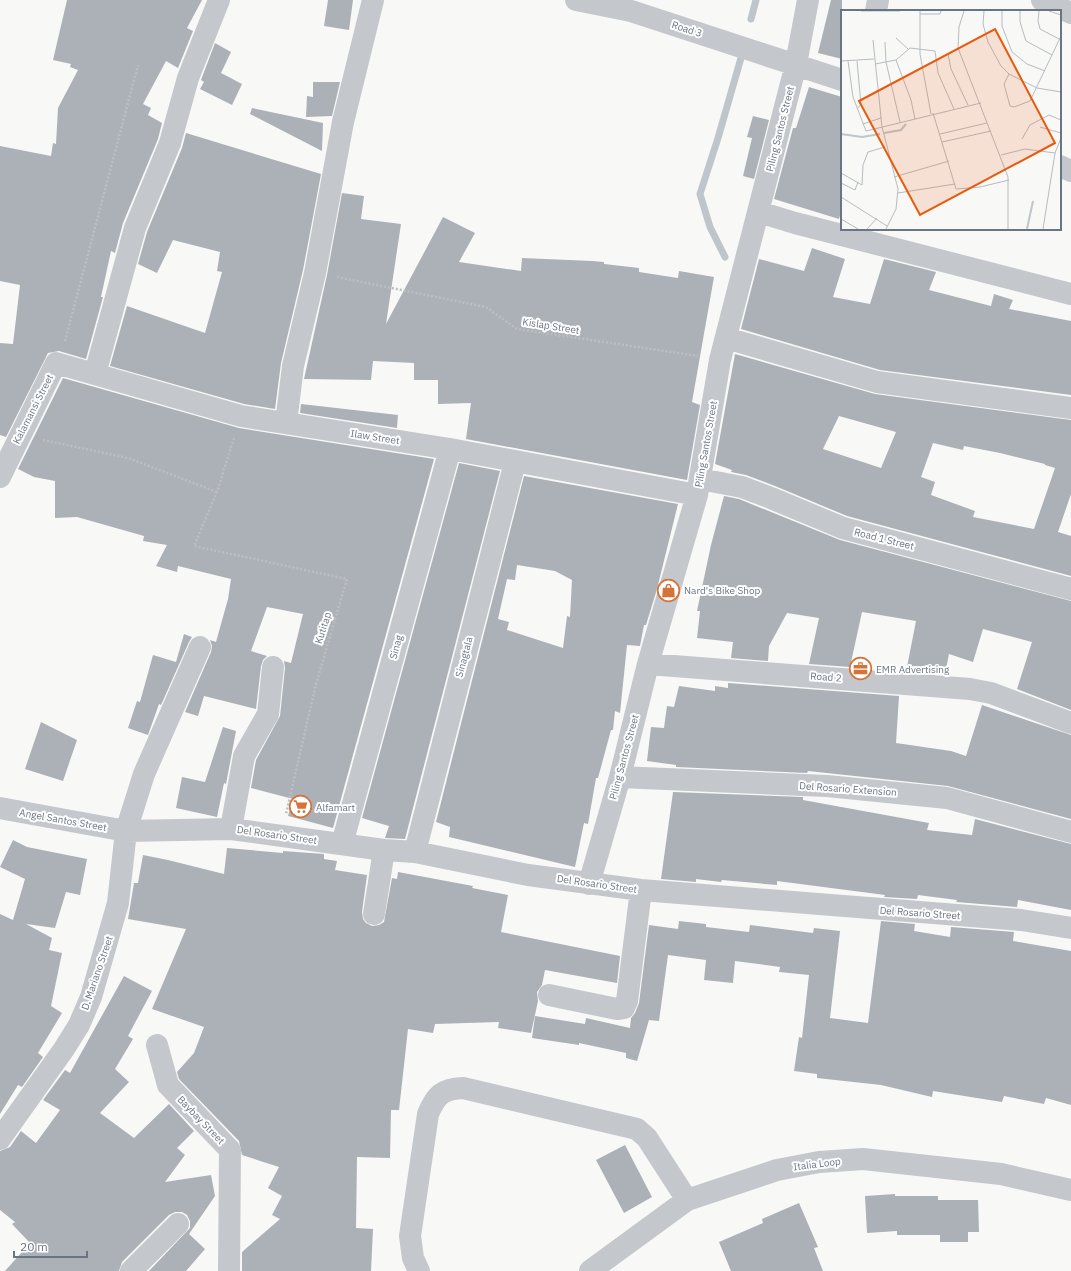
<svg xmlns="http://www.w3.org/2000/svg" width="1071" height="1271" font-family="'IBM Plex Sans',sans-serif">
<rect width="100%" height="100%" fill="#f8f8f6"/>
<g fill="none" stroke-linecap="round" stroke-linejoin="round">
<path stroke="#bec6cc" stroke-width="7" d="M751,19L756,0
M725,257L710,227L700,194L718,138L741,58"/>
</g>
<path fill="#acb1b8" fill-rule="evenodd" d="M67,0H202L187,28L193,31L178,68L166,61L143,104L151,108L148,115L162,123L158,139L123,223L115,253L111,251L101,297H103L86,359L59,351L48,353L6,437L0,435V343L13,344L20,285L0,281V146L51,156L53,143L56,144L58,108L78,70L70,67L71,64L53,60Z
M328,0H353L349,30L324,26Z
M831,0H842V59L818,53Z
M215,43L231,52L221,73L242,84L232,105L200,89L204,82L201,80Z
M313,82H340L332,116L306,117L307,96L313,97Z
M809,87L842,97V209L839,219L774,199L793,128H796Z
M252,108L323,123L322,151L250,114Z
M753,116L769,120L754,179L743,176L752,138L747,137Z
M186,133L321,174L303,270L281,363L275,409L244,404L110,366L127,306L205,333L222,272L217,271L220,252L173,240L157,273L138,264L147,232L182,148Z
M342,193L364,196L361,219L401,224L386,324L443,217L475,233L459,262L521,271L522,258L592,261L604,262V264L639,268V272L678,278L679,271L714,277L692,402L700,405L687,480L466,439L471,403L438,404V380H414V363L373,361L371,380L304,379L327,275Z
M812,248L845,259L833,297L870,304L884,259L936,272L929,290L991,306L994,294L1013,300L1009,309L1071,321V395L880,370L741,329L759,259L804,271Z
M735,354L875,394L1071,420V494L1058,532L1071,536V576L847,516L775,486L746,475L731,472L732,470L715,464ZM839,416L896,432L881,468L823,449ZM933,443L963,450L964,446L1000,453L1045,464V465L1055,468L1034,529L973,517L975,511L931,495L935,482L921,477Z
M63,378L239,428L434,459L333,828L288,816L293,799L251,788L256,760L280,716L285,668L284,661L291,663L303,614L267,607L251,651L267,656L263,660L261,666L256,709L204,696L198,716L185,712L211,652L212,646L210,640L216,642L228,599L231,579L178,566L177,572L156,566L167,545L143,541L144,536L77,517L55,518V481L34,477L18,469Z
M301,404L398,415L397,428L300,413Z
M459,463L500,471L405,839L385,838L389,826L362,818Z
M524,476L678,504L657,589L646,625H644L640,646L627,645L620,713L615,711L613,730H611L598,778H596L588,824L584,823L575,867L449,837L450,827L436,822ZM517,565L555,571L572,580L570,617L567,616L563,648L507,630L509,622L498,619L507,579L515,580Z
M724,496L739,499L840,540L1071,601V710L1017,689L1032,642L983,629L973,662L949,654L945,674L907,667L916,621L862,612L850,667L809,664L819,618L787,613L769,646L768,661L731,658L733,642L697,638L700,611H697L711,545Z
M184,634L192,637L189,642L161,705L159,704L148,735L128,728L137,701L140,702L153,655L176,662Z
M728,683L899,696L896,743L951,751L966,756L982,705L1071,735V819L948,786L808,771L807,773L676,767V765L647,761L651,727L664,728L667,706L674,707L679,686L715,691V686L728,688Z
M41,722L77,740L63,781L25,769Z
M223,727L236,731L226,784L224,783L217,817L176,808L182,777L205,782Z
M673,792L803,797V800L929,823L927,830L972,835L975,819L1071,844V910L1018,900L1017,907L956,902L957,900L918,895L917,899L884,897L885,895L777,881V885L722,880L721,882L696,879V882L661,879Z
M13,840L27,847L87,859L80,895L66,892L55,928L26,924L52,938L49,950L62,953L51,1006L62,1013L38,1053L43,1057L22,1087L18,1085L0,1114V914L13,920L25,879L0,867Z
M227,848L283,853V851L324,854V859L337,861L335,870L367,875L362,912L363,919L366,923L372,926L379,925L384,922L392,878L397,879L398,872L473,886L472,888L508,895L501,932L620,956L617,983L545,970L542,985L537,992L538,1001L531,1033L498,1028L499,1022L435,1024L433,1033L408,1029L399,1110H391L390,1158L357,1157L356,1228L373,1229L371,1271H242V1252L280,1219L272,1215L282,1196L268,1188L279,1167L242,1155L239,1141L179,1079L177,1072L194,1053L204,1027L152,1009L186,929L128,919L134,883H138L143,855L168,860L224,874Z
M679,921L706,924V927L749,932L750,925L813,933L814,928L840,931L830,1018L868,1023L881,921L915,924L914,931L950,937L951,927L1014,932L1013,941L1071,951V1105L1046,1098L1044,1104L1004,1096L1002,1102L933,1091L932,1097L881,1085L817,1078V1074L794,1071L799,1037L802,1038L809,975L779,972L780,967L735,961L733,983L704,980L706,960L668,955L659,1021L649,1020L637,1061L626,1058V1053L579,1043V1045L532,1038L535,1016L585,1024L586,1018L630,1028L631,1018L635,1013L639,1003L649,925L678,929Z
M124,976L152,991L128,1036L133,1039L115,1069L129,1082L100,1113L134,1138L169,1104L194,1131L177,1148L185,1155L165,1182L211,1175L215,1196L189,1234L205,1249L186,1271H149L190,1228V1221L187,1215L182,1212H175L169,1215L122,1262L119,1271H5L30,1243L12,1224L15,1222L0,1210V1151L10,1147L21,1131L36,1143L60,1110L43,1100L65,1070L70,1073Z
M625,1145L652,1197L624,1213L596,1160Z
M895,1194V1196H938V1200H978L979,1232H968V1242H940V1235H897V1231L867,1233L865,1196Z
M799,1203L818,1247L814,1248L823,1271H731L719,1242L763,1223L762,1219Z"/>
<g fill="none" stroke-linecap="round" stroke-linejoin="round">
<path stroke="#bcbec1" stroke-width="2.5" stroke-dasharray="2 2" stroke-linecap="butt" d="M337,277L486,307L517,329L698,356
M65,341L138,65
M234,438L217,492L194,546L347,579L316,684L286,814
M43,440L128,458L217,492"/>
<path stroke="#c4c7cb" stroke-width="22" d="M576,0L631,11L842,80
M1042,0L1071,13
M876,11L878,0
M1060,166L1071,171
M759,212L795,223L1071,294
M726,338L877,382L1071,408
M95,374L135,228L170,143L188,78L219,0
M286,423L293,366L315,273L343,122L373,0
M0,477L56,363L241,416L450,449L697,495
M700,479L742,487L771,498L843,528L1071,589
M648,664L970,689L991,693L1071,723
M620,777L827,786L947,798L1071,832
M0,808L126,831L231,829L384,850L415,852L528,875L641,890L1021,920L1071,928
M231,829L244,756L268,714L273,667
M342,844L450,449
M415,852L515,462
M589,884L620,777L648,664L697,495L720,360L796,64L808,0
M374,914L384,850
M549,995L617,1009L624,1008L627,1001L641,890
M157,1045L168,1085L230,1150L229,1271
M0,1139L64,1049L79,1025L91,997L118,903L126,831L144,774L200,647
M131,1271L178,1224
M419,1271L413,1258L410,1236L428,1114C436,1095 442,1089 463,1088L637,1129L647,1138L687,1200
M590,1271L687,1200L777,1170L819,1162L863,1159L1001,1174L1071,1190"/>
</g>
<defs>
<symbol id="shop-ring" viewBox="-11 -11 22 22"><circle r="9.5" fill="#fff" stroke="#d57339" stroke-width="1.5"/><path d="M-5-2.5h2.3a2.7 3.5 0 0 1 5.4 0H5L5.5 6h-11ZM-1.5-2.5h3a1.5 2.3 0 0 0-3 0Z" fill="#d57339"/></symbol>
<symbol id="office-ring" viewBox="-11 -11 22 22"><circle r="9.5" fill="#fff" stroke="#d57339" stroke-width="1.5"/><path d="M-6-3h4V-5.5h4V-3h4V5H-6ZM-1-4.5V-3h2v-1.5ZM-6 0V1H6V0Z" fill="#d57339"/></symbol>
<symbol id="supermarket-ring" viewBox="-11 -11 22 22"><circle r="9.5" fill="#fff" stroke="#d57339" stroke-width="1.5"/><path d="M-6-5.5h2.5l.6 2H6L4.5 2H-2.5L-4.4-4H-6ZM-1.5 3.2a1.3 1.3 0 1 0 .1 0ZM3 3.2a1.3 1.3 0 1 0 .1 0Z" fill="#d57339"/></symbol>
</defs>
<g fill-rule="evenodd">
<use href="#shop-ring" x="656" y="578" width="25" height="25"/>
<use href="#office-ring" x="848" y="656" width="25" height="25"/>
<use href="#supermarket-ring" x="288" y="794" width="25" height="25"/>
</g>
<g text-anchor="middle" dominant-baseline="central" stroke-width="4" stroke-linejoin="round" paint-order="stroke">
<g font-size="10" fill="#6a7584" stroke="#fff">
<text transform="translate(687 29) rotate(18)">Road 3</text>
<text transform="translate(780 129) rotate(-76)">Piling Santos Street</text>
<text transform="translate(551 326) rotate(9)">Kislap Street</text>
<text transform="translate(33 409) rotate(-63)">Kalamansi Street</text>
<text transform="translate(375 437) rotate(9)">Ilaw Street</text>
<text transform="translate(706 444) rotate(-80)">Piling Santos Street</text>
<text transform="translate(884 539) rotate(14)">Road 1 Street</text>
<text transform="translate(323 628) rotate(-72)">Kutitap</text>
<text transform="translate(396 647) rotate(-75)">Sinag</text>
<text transform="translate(464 657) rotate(-75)">Sinagtala</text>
<text transform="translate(826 677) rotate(4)">Road 2</text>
<text transform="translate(624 757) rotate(-75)">Piling Santos Street</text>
<text transform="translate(848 789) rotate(4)">Del Rosario Extension</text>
<text transform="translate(63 820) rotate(10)">Angel Santos Street</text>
<text transform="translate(277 835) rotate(8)">Del Rosario Street</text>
<text transform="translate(597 884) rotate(8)">Del Rosario Street</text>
<text transform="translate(920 913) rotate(4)">Del Rosario Street</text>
<text transform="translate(97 973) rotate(-71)">D. Mariano Street</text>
<text transform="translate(201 1120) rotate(46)">Baybay Street</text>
<text transform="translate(817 1164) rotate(-7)">Italia Loop</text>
</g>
<g font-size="10" fill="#6a7584" stroke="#fff" text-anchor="start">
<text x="684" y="590">Nard's Bike Shop</text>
<text x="876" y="669">EMR Advertising</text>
<text x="316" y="807">Alfamart</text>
</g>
</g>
<g transform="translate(841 10)">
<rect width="220" height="220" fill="#f8f8f6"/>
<path fill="none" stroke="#bec6cc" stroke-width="2" d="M43,123L60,120L65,114M0,124L21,127L39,124M186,219L192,191"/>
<path fill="none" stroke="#b6bcc1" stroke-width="1" d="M20,1H59M79,1V44L90,104M123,1L118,17L117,38L167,167V219M143,1L142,14L147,32L160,56L168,64L196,78L220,82M161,1V16L171,42L186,54L204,61M179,1V12L185,31L211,45M198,1L197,11L199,19L220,30M208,1L220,5M79,4H99L100,1M55,28L67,39M32,30L41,117L57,179L55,199L45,219M44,32L45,52L59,112M107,44L110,59L127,95M55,50L70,90L74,109M0,51L33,49M7,51L12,87L25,121L140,93M34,54L55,50L69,38L94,41L97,63L113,99M168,64L163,74L169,96L173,97L189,91L220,26M16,99L20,94L16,51M92,103L115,179L139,177L168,170M22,114L40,108M199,117L220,123M99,124L146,113M181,129L189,115L208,105L220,110M101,132L150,121M160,145L184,139L214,143M0,163L21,175L22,155L27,142L44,137M53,167L108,151M0,173L14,180L17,172M57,183L114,174M0,187L46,216M0,209L17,219M26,219L36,208M202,219L214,143L220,128"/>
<path fill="#e8590c" fill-opacity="0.15" stroke="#e8590c" stroke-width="2" d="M154,19L214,133L79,205L18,91Z"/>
<rect width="220" height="220" fill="none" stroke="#6a7584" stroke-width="2"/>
</g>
<path d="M14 1251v6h73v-6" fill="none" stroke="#6a7584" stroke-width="2"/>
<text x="20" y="1251" font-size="12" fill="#6a7584" stroke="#ffffff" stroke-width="3" paint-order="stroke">20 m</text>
</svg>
